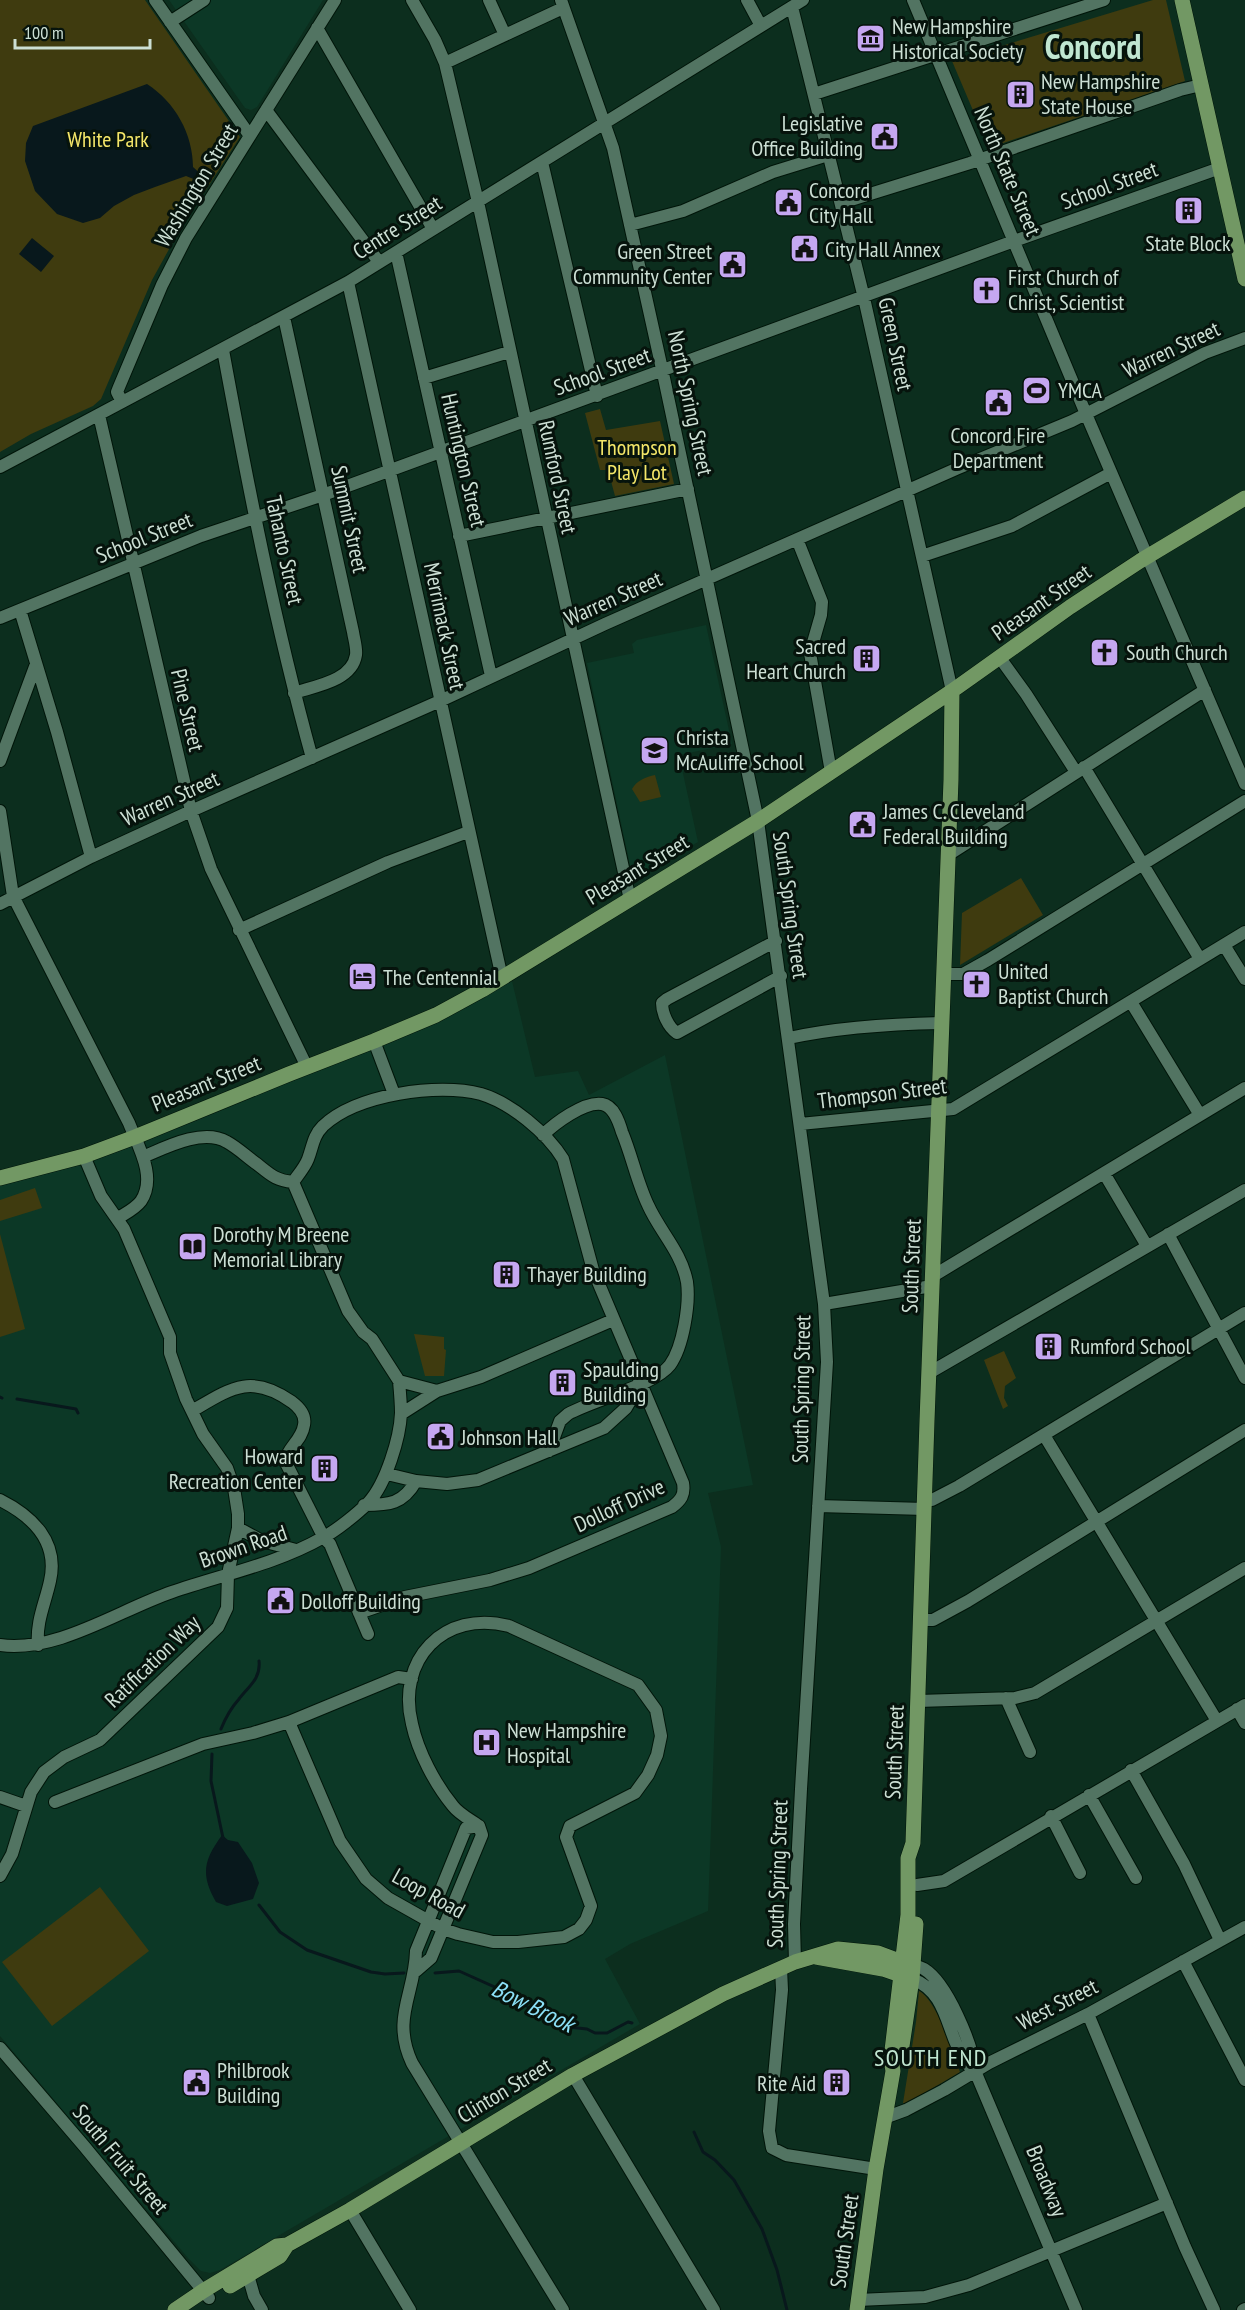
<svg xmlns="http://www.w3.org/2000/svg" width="1245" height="2310" font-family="'PT Sans Narrow',sans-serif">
<rect width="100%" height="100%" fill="#0c2e1e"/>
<path fill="#0c3826" d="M169,0H323L257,107L251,110L245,108Z
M706,625L732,744L679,755L698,842L633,879L587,663L634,653L632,644L637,640Z
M512,981L535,1077L578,1071L589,1095L665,1055L753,1485L708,1493L721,1547L708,1911L630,1944L605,1959L640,2024L220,2270L210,2273L201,2271L188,2258L0,2036V1184L441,1020Z"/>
<path fill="#3f3b0f" d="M0,0H145L240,137L178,233L152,280L101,399L93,406L31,434L0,452Z
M1153,0H1166L1185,81L989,148L952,61Z
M600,409L606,430L660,421L674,484L615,496L608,470H600L585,413Z
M655,775L661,797L640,802L632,789C637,780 646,777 655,775Z
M1021,878L1043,915L960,965L962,913Z
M35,1188L42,1208L0,1221V1200Z
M0,1234L25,1329L0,1337Z
M414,1334L444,1337V1349L446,1350L444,1376H425Z
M1004,1351L1016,1378L1005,1386L1004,1398L1008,1406L1003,1409L984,1360Z
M100,1887L149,1951L52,2026L2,1962Z
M919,1991C937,2000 952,2052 960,2072L906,2104L903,2103L916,2022Z"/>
<path fill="#08181c" d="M147,84C175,102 193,134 193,167L204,177L201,182L186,176L155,187L134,195L114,206L100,218L83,223L57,214L35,191L25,161L26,143L33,126Z
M32,238L54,256L41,272L19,254Z
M222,1835L228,1840L238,1842L252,1863L259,1883L253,1899L227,1906L216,1902C200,1874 204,1860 222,1835Z"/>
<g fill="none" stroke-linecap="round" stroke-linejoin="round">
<path stroke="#08181c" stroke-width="3" d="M0,1397L2,1398
M17,1399L76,1409L78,1413
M221,1729C225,1719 231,1708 239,1699C248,1687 261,1679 259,1661
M212,1754L211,1781L223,1838
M259,1905L280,1932L307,1950L371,1972L385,1974L404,1973
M435,1973L459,1971L517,1997L530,2009L568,2027L587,2029L595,2033H607L628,2022L632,2023
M694,2132L703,2152L715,2160L734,2180L762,2229L777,2270L787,2310"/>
<defs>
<path id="minor" d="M155,0L250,136
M412,0L435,40L445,63L478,202L630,900
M489,0L505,35
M561,0L613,148L664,378L758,821L824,1304L827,1362L801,1789L794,1924L795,1962
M747,0L761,26
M913,0L1086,414L1245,784
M792,7L864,298L952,691
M170,22L204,0
M317,28L433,229
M445,63L563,8
M814,94L1104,0
M266,110L379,262
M542,162L597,396
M841,203L970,163L1180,90L1201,85
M630,225L683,211L773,172L828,155
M396,252L491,676
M348,282L502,978
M284,317L353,632C354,639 357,648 356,655C352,681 315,686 294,693
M223,350C248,486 275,624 312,758
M424,378L509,352
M122,402L117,392L119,387L162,285L186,238L335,0
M99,415L191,811L211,869L307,1067
M0,467L348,282L803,0
M459,536L688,489
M797,539L822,602L821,615L810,653L831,772
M922,556L1012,526L1111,473
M20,610L57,732L91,857
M0,618L201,536L323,495L1014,241L1220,168
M1000,658L1026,694L1076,772
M0,761L36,664
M1084,767L1200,959
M0,811L13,896L129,1123C138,1146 157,1177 141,1201C135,1209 126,1213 118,1218
M948,855L1205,690
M0,904L91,857L191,811L440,701L605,624L956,469L1072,421L1205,353L1245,338
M239,930L388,862L468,832
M776,941L667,999L662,1003C662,1013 668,1027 677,1033L781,976
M1224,945L1245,979
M944,974H963L988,960L1245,801
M1131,1002L1200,1115
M789,1038C839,1027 890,1024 941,1023
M374,1041L394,1094
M800,1124L953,1109L1245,932
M543,1135C554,1124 584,1101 602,1104C614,1106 619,1122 622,1132C632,1156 637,1182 648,1205C660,1232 681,1251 687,1282C690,1304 683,1347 670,1365C655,1385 593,1400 568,1414L560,1421L549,1451
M143,1157C166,1147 203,1128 227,1142C238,1148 247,1157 257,1164C271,1175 275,1180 293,1182
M1104,1173L1147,1246
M293,1182C298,1175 305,1167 308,1159C313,1146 313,1136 323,1126C357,1094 438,1083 481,1094C511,1103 547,1133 563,1159L593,1270L683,1483C685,1495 681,1500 672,1507L529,1568L490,1580L405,1597L359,1613
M293,1182L348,1311L363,1332L372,1339L399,1381L437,1391
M1168,1234L1245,1378
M933,1276L1245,1088
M824,1304L932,1286
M929,1373L1245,1190
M192,1411C231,1388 251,1373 292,1402C300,1408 306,1415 304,1425C302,1440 288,1447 285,1461L324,1538L330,1544L368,1634
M401,1414L437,1391L481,1377L613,1320
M1044,1435L1217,1721
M387,1474L416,1481L447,1484L478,1480L604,1428L626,1408L640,1384
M0,1500C32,1516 59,1542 50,1581C45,1604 36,1621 38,1645
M925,1500H932L959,1486L1245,1313
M364,1505C389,1505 403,1504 416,1481
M818,1506L925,1509
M238,1528L262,1541L296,1550
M920,1620H933L968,1601L1245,1430
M0,1645C57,1653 119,1610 172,1592C221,1575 276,1564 322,1538C336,1531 358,1513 369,1502C386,1483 400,1438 401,1413C401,1403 400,1392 399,1381
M1006,1698L1030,1752
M918,1701L1015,1698L1035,1693L1245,1568
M1237,1709L1245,1723
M289,1722L340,1841L366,1879L388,1898L443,1929L458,1934L493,1942H518L564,1937L579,1929L586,1920L591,1906L566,1837L570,1826L635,1793L648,1775L657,1755L661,1736L656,1710L638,1685L509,1626C444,1609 396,1660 412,1724C418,1752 435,1784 453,1806C459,1814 471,1820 479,1826
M1131,1770L1184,1864L1220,1940
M1089,1795L1136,1878
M0,1797L26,1806
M55,1802L203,1744L253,1733L289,1722L398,1677L412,1679
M1051,1816L1080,1873
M0,1876L12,1854L31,1792L44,1772L64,1757L100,1740L218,1627L227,1608L228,1574L238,1528V1514L234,1488L227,1468L203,1434L186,1399L170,1353V1337L124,1229L101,1196L84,1156
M917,1885L944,1881L1245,1705
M1183,1961L1245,2080
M906,1963C912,1965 919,1966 924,1969C947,1983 973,2045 975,2071L1076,2310
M781,1968L782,1990L769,2131L772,2148L786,2155L876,2169
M416,1971L431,1958L482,1835L479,1826L466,1828L416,1951C415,1994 391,2018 412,2063L563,2310
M912,1979C949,1992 946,2034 965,2061C967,2065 972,2068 975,2071
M1088,2014L1185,2247L1214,2310
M0,2048L84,2146L209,2298
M573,2075L714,2310
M887,2117L906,2110L944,2090L989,2063L1088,2014L1245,1927
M350,2210L410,2310
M248,2275L254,2296L262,2310
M858,2300L925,2297L969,2285L1167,2203
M1243,2310L1245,2309"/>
<path id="major" d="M1182,0L1245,279
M0,1178L84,1156L135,1137L289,1074L374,1041L436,1015L482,990L758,821L952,691L1070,607L1140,561L1245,498
M816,1957L883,1969L909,1978
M902,2046L912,1979L916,1924
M230,2286L280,2256L287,2245
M175,2310L203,2291L277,2246L287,2245L350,2210L573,2075L723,1994L795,1962L838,1949L878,1953L902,1962
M857,2310L876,2169L893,2071L891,2059L908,1915V1858L913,1843L927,1421L951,780L952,691"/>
</defs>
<use href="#minor" stroke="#001509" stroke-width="14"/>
<use href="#major" stroke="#001509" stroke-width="16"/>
<use href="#minor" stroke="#527462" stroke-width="12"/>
<use href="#major" stroke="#729864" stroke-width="15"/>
</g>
<defs>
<symbol id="museum-square" viewBox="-11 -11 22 22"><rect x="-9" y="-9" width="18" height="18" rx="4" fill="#c5a7f1" stroke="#06130c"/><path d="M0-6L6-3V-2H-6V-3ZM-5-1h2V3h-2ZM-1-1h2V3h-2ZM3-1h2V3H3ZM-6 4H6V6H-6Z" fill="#111"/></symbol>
<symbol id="building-square" viewBox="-11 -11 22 22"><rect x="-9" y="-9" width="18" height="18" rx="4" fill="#c5a7f1" stroke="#06130c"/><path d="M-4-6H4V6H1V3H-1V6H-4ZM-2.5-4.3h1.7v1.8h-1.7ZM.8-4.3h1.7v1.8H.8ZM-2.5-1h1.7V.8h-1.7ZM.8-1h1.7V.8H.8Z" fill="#111"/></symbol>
<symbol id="civic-square" viewBox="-11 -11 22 22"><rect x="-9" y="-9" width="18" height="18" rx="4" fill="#c5a7f1" stroke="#06130c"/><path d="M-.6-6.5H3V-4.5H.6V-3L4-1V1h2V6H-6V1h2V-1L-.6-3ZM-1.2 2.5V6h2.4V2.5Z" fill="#111"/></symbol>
<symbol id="church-square" viewBox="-11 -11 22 22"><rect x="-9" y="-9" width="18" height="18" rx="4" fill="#c5a7f1" stroke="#06130c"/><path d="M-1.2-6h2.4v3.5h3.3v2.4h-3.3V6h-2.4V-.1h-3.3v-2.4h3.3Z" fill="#111"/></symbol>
<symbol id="stadium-square" viewBox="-11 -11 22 22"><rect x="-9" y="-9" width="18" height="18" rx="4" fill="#c5a7f1" stroke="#06130c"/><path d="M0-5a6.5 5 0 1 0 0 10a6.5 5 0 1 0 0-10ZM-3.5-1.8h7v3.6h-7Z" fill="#111"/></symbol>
<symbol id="school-square" viewBox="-11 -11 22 22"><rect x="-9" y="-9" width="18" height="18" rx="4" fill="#c5a7f1" stroke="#06130c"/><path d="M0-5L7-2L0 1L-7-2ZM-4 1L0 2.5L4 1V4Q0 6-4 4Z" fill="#111"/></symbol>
<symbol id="hotel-square" viewBox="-11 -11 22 22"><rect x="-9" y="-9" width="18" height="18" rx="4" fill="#c5a7f1" stroke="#06130c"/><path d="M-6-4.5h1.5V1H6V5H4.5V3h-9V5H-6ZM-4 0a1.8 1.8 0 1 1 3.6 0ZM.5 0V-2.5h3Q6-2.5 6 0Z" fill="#111"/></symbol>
<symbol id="library-square" viewBox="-11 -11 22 22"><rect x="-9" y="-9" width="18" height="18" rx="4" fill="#c5a7f1" stroke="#06130c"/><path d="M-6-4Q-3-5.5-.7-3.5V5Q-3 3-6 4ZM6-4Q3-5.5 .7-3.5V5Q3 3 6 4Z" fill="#111"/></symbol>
<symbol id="hospital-square" viewBox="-11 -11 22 22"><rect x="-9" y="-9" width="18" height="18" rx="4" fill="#c5a7f1" stroke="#06130c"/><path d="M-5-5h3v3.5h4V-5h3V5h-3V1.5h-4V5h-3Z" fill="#111"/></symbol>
</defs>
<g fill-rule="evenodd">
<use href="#museum-square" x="854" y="22" width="33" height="33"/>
<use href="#building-square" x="1004" y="78" width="33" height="33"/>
<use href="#civic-square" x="868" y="120" width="33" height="33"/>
<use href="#civic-square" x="772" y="186" width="33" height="33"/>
<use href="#building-square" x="1172" y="194" width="33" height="33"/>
<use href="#civic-square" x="788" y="232" width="33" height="33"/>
<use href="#civic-square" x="716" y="248" width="33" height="33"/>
<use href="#church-square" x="970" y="274" width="33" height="33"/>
<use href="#stadium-square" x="1020" y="374" width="33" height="33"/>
<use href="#civic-square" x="982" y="386" width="33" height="33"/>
<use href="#church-square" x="1088" y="636" width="33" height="33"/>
<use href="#building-square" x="850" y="642" width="33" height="33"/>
<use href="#school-square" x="638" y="734" width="33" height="33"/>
<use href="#civic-square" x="846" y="808" width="33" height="33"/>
<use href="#hotel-square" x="346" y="960" width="33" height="33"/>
<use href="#church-square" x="960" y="968" width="33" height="33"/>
<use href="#library-square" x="176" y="1230" width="33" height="33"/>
<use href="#building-square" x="490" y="1258" width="33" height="33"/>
<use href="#building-square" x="1032" y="1330" width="33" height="33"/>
<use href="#building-square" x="546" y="1366" width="33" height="33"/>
<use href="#civic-square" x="424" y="1420" width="33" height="33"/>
<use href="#building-square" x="308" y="1452" width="33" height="33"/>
<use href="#civic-square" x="264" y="1584" width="33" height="33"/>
<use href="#hospital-square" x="470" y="1726" width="33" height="33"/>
<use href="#civic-square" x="180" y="2066" width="33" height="33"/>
<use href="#building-square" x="820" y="2066" width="33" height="33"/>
</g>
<g text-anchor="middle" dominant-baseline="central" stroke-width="6" stroke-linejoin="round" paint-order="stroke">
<g font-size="22" fill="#ccdfd4" stroke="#06130c" text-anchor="start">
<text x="892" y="26">New Hampshire<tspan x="892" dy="25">Historical Society</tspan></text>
<text x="1041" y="81">New Hampshire<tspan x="1041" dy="25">State House</tspan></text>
<text x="863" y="123" text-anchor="end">Legislative<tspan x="863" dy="25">Office Building</tspan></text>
<text x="809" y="190">Concord<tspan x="809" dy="25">City Hall</tspan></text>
<text x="1188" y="243" text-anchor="middle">State Block</text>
<text x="825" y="249">City Hall Annex</text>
<text x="712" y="251" text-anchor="end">Green Street<tspan x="712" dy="25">Community Center</tspan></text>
<text x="1008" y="277">First Church of<tspan x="1008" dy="25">Christ, Scientist</tspan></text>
<text x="1058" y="390">YMCA</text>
<text x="998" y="435" text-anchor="middle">Concord Fire<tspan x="998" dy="25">Department</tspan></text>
<text x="846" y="646" text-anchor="end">Sacred<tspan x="846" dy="25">Heart Church</tspan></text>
<text x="1126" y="652">South Church</text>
<text x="676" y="737">Christa<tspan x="676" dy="25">McAuliffe School</tspan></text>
<text x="883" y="811">James C. Cleveland<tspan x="883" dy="25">Federal Building</tspan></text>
<text x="998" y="971">United<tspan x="998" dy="25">Baptist Church</tspan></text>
<text x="383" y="977">The Centennial</text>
<text x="213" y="1234">Dorothy M Breene<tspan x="213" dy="25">Memorial Library</tspan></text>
<text x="527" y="1274">Thayer Building</text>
<text x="1070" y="1346">Rumford School</text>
<text x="583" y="1369">Spaulding<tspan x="583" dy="25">Building</tspan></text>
<text x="461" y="1437">Johnson Hall</text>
<text x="303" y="1456" text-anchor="end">Howard<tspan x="303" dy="25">Recreation Center</tspan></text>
<text x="301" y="1601">Dolloff Building</text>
<text x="507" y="1730">New Hampshire<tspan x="507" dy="25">Hospital</tspan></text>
<text x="217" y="2070">Philbrook<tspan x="217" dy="25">Building</tspan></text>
<text x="816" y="2083" text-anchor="end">Rite Aid</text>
</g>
<g font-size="22" fill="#f5e769" stroke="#06130c">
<text x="108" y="139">White Park</text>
<text x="637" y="447">Thompson<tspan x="637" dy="25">Play Lot</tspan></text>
</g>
<g font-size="22" fill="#ccdfd4" stroke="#06130c">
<text transform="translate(1008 171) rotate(67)">North State Street</text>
<text transform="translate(196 185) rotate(-59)">Washington Street</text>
<text transform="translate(1109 185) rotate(-20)">School Street</text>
<text transform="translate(397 227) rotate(-32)">Centre Street</text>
<text transform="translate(896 344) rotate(78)">Green Street</text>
<text transform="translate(1171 349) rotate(-25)">Warren Street</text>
<text transform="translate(602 371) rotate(-20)">School Street</text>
<text transform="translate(691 403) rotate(78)">North Spring Street</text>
<text transform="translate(464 460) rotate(77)">Huntington Street</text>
<text transform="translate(558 477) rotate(78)">Rumford Street</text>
<text transform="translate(350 519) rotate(78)">Summit Street</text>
<text transform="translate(144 537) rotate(-22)">School Street</text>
<text transform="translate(285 550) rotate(78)">Tahanto Street</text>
<text transform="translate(613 598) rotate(-24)">Warren Street</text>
<text transform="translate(1041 602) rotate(-35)">Pleasant Street</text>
<text transform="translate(445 626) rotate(78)">Merrimack Street</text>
<text transform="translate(188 710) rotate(77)">Pine Street</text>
<text transform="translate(170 798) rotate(-24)">Warren Street</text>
<text transform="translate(637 869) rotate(-31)">Pleasant Street</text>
<text transform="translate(791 905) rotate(82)">South Spring Street</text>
<text transform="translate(206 1083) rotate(-22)">Pleasant Street</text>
<text transform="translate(882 1093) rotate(-7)">Thompson Street</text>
<text transform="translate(911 1266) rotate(-88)">South Street</text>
<text transform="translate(801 1389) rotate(-89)">South Spring Street</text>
<text transform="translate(619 1505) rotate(-25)">Dolloff Drive</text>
<text transform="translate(243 1546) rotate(-19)">Brown Road</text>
<text transform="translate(152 1661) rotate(-44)">Ratification Way</text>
<text transform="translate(894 1752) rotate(-88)">South Street</text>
<text transform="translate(777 1874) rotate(-88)">South Spring Street</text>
<text transform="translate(429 1893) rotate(29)">Loop Road</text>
<text transform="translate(1057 2004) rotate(-27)">West Street</text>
<text transform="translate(504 2090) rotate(-31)">Clinton Street</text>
<text transform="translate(121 2159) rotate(50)">South Fruit Street</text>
<text transform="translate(1047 2181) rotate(68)">Broadway</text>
<text transform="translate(844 2241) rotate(-82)">South Street</text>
</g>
<g font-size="24" font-style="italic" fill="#8be0f7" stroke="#06130c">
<text transform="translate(533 2006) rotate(26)">Bow Brook</text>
</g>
<g font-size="24" letter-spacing="1.5" fill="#c0e6d1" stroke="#06130c">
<text x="931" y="2057">SOUTH END</text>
</g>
<g font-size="34" font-weight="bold" fill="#c0e6d1" stroke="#06130c">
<text x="1093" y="46">Concord</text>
</g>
</g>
<path d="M15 39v9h135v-9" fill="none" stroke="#ccdfd4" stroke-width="3"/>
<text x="24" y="39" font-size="18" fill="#ccdfd4" stroke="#06130c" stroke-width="4.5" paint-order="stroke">100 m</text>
</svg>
